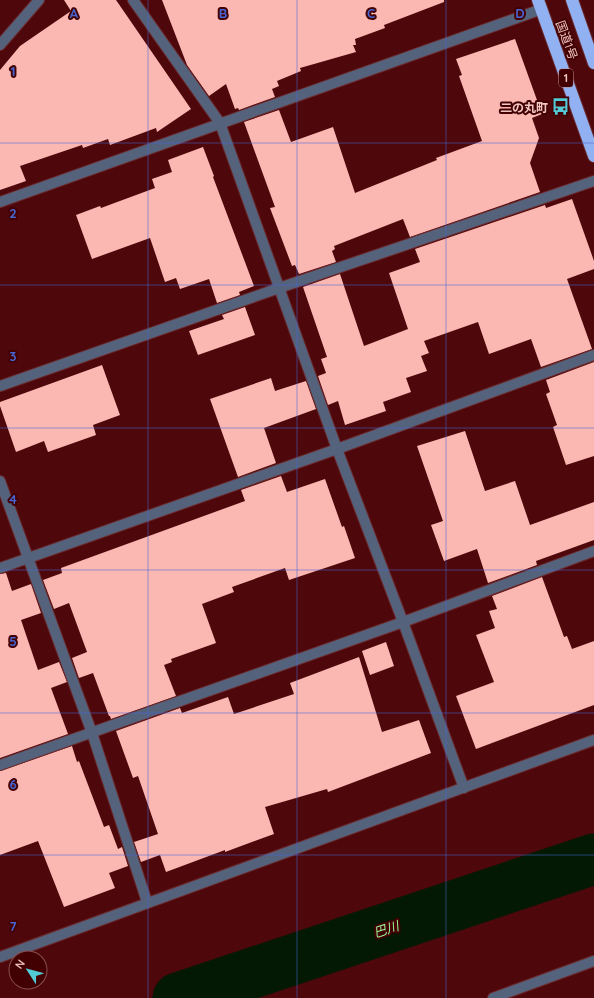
<svg xmlns="http://www.w3.org/2000/svg" width="594" height="998" font-family="Quicksand,'Noto Sans JP',sans-serif">
<rect width="100%" height="100%" fill="#4e080c"/>
<g fill="none" stroke-linecap="round" stroke-linejoin="round">
<path stroke="#031904" stroke-width="51" d="M178,998L594,859"/>
</g>
<path fill="#fbb8b3" d="M64,0H116L191,109L157,132L156,128L110,145L108,139L83,148L82,145L20,166L26,181L0,190V70L20,46L71,11Z
M162,0H444V2L384,25L385,28L355,39L356,45H353L356,52L300,68L301,71L277,81L279,86L272,89L275,97L239,110L238,108L235,109L226,84L209,96L187,65Z
M515,39L542,114L532,118L539,138L530,163L540,192L410,237L403,219L334,246L335,249L332,251L336,262L299,274L295,265L292,266L270,208L275,207L244,122L279,110L291,142L333,127L355,193L437,160L436,158L482,141L459,76L462,75L456,59Z
M203,147L214,176L213,177L254,286L239,292L240,295L217,303L209,279L180,289L176,278L165,282L150,238L92,259L76,215L100,206L101,208L155,188L152,179L172,172L168,160Z
M572,199L594,261V269L567,279L592,349L541,367L531,339L489,354L478,322L424,341L429,353L421,356L427,371L406,378L411,392L383,402L386,411L345,425L338,401L328,405L318,376L326,373L321,359L327,357L303,287L340,274L364,346L408,329L389,273L420,262L415,249L545,205L546,208Z
M245,307L255,335L198,355L189,331L224,319L222,315Z
M594,362V456L566,465L553,427L557,425L546,394L550,392L546,380Z
M102,365L120,415L93,425L96,435L48,452L44,441L16,452L0,406V402Z
M271,378L275,391L306,381L316,409L264,428L276,463L238,477L210,399Z
M465,431L485,491L515,481L530,525L594,502V540L536,561L537,565L488,583L477,549L444,561L431,525L443,521L417,446Z
M281,476L287,492L325,479L342,527L344,526L355,558L289,580L285,568L232,587L234,592L202,604L216,643L171,659L172,662L164,665L176,696L111,719L110,716H109L93,673L79,678L72,658L87,652L69,603L54,609L43,580L62,573L61,568L245,501L241,490Z
M6,573L12,591L31,584L41,613L21,620L38,670L59,662L67,682L51,688L68,734L0,758V574Z
M542,577L564,637L567,636L572,649L594,641V705L476,749L456,696L494,682L476,635L495,628L489,611L497,609L492,596Z
M386,642L394,666L370,675L362,651Z
M359,657L382,732L419,720L431,753L328,792L327,789L265,807L274,834L225,852V850L166,872L160,855L141,862L134,842L158,834L138,776L133,778L116,731L180,708L182,713L228,697L234,714L294,694L290,683Z
M72,746L77,762L79,761L104,827L109,825L118,849L122,847L128,866L109,873L115,888L64,907L38,841L0,855V771Z"/>
<g fill="none" stroke-linecap="round" stroke-linejoin="round">
<defs>
<path id="minor" d="M133,0L220,123L337,449L403,622L464,788
M0,45L39,0
M0,202L542,9
M0,386L279,288L594,181
M0,481L92,733L147,902
M0,568L337,449L594,355
M0,765L403,622L594,551
M0,957L594,740
M493,998L594,961"/>
<path id="highway" d="M538,0L594,156
M572,0L594,63"/>
</defs>
<use href="#minor" stroke="#6b2a2d" stroke-width="12"/>
<use href="#highway" stroke="#6b2a2d" stroke-width="14"/>
<use href="#minor" stroke="#55627c" stroke-width="10"/>
<use href="#highway" stroke="#92b1f2" stroke-width="12"/>
</g>
<path fill="none" stroke="#4766d3" stroke-width="1" stroke-opacity="0.55" d="M148,0V998M297,0V998M446,0V998M0,143H594M0,285H594M0,428H594M0,570H594M0,713H594M0,855H594"/>
<defs>
<symbol id="bus-bare" viewBox="-9 -9 18 18"><path d="M-5-6H5V4H4V6H2V4H-2V6H-4V4H-5ZM-3.5-4V0h7V-4ZM-3.5 1.2v1.5H-2V1.2ZM2 1.2v1.5H3.5V1.2Z" fill="#52cbd7" stroke="#420003" stroke-width="2.5" paint-order="stroke"/></symbol>
</defs>
<g fill-rule="evenodd">
<use href="#bus-bare" x="548" y="94" width="25" height="25"/>
</g>
<g text-anchor="middle" dominant-baseline="central" stroke-width="4" stroke-linejoin="round" paint-order="stroke">
<rect fill="#420003" stroke="#bc8a88" stroke-width="1" x="559" y="69" width="14" height="18" rx="3"/>
<g font-size="11" font-weight="bold" fill="#f1c5c1">
<text x="566" y="78">1</text>
</g>
<g font-size="12" fill="#f1c5c1" stroke="#420003">
<text transform="translate(567 40) rotate(70)">国道1号</text>
</g>
<g font-size="12" font-weight="bold" fill="#f1c5c1" stroke="#420003" text-anchor="end">
<text x="548" y="107">二の丸町</text>
</g>
<g font-size="13" font-style="italic" fill="#96f897" stroke="#420003">
<text transform="translate(386 929) rotate(-18)">巴川</text>
</g>
</g>
<g font-size="13" text-anchor="middle" font-weight="bold" fill="#4766d3" stroke="#420003" stroke-width="4" stroke-linejoin="round" paint-order="stroke">
<text x="74" y="18">A</text>
<text x="223" y="18">B</text>
<text x="371" y="18">C</text>
<text x="520" y="18">D</text>
<text x="13" y="76">1</text>
<text x="13" y="218">2</text>
<text x="13" y="361">3</text>
<text x="13" y="504">4</text>
<text x="13" y="646">5</text>
<text x="13" y="789">6</text>
<text x="13" y="931">7</text>
</g>
<g transform="translate(28 970) rotate(306)"><circle r="19" fill="#420003" stroke="#884f4f"/>
<path d="M0-3L7 15L0 10L-7 15Z" fill="#52cbd7"/>
<text y="-6" font-size="11" font-weight="bold" text-anchor="middle" fill="#f1c5c1">N</text>
</g>
</svg>
